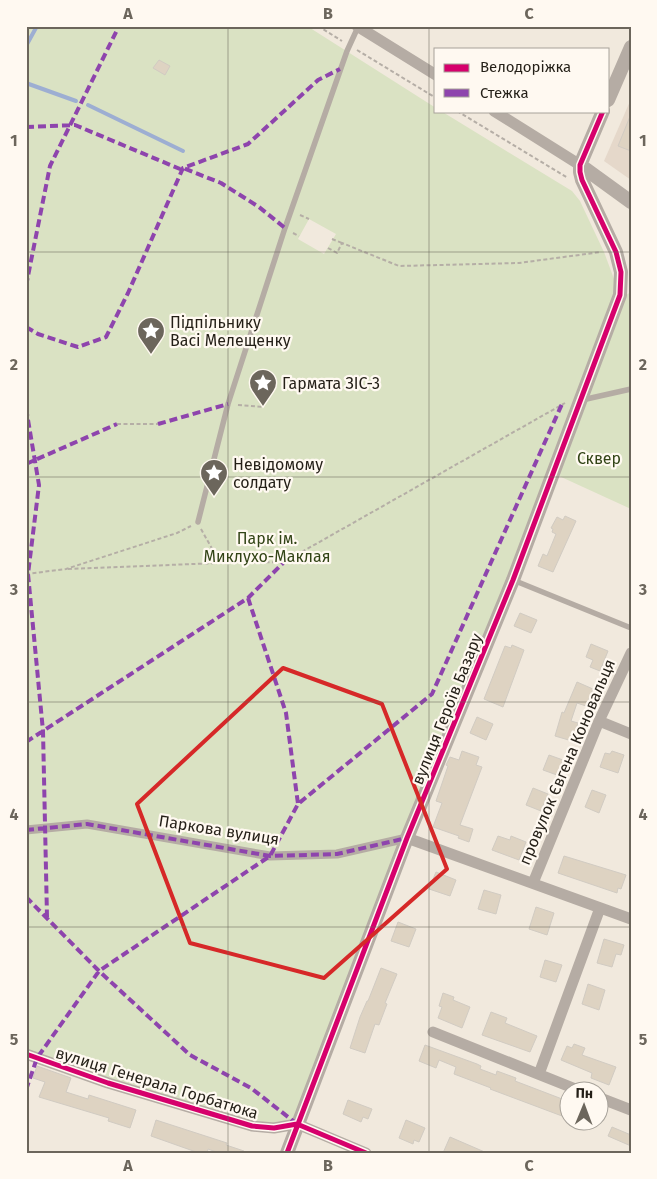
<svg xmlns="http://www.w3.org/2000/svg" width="657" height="1179" font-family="'Fira Sans',sans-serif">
<rect width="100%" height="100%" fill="#f1e9dd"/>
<path fill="#e5d8ca" d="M631,99V180L604,161Z"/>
<path fill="#dae2c3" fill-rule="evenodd" d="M26,26H307L436,108V111H441L572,191L580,201L604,252L620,295L297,1124L274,1128L26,1054ZM309,219L336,234L324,254L298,239Z
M631,292V509L559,476L626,295Z"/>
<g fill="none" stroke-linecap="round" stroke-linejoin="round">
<path stroke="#9daed2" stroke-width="4" d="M26,46L37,26
M26,83L76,101
M88,105L183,151"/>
</g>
<path fill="#ded3c2" stroke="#d1cbc2" d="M159,60L170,66L165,75L153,68Z
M631,114V151L618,146Z
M565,516L576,521L553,572L538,566L543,554L547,556L556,534L552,532L553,529L551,528L557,517L563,520Z
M520,613L537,620L531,633L514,626Z
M591,644L608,651L600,671L590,667L593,660L586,657Z
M512,645L524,650L503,707L484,699L505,646L511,648Z
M577,682L593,689L586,706L577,703L571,721L578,723L572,741L555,736L562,712L564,713Z
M477,717L493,724L486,740L470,733Z
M462,751L479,757L476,765L482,767L460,825L473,829L469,842L458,838L459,836L433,827L442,803L436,801L448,766L446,765L450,757L459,760Z
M612,751L624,755L618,773L600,767L605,753L610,754Z
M549,755L563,760L557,775L543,770Z
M533,788L548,794L541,811L526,805Z
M592,790L606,795L599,813L585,807Z
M498,836L510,840L511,836L526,842L519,860L492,850Z
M564,856L626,875L621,889L618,888L617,893L558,873Z
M436,872L456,880L450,896L429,889Z
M484,890L501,895L496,914L478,909Z
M536,907L554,913L547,935L529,929Z
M398,922L416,929L409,947L391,941Z
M604,939L624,945L621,955L616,954L612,967L597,963Z
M545,960L562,965L556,982L540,977Z
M381,968L397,974L385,1003L387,1004L379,1025L375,1024L365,1053L350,1048L360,1017L367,1001H368Z
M588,984L605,990L599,1010L582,1004Z
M443,993L454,997L453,1000L470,1007L462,1028L438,1018L442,1007L439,1006Z
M491,1012L507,1018L505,1023L537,1036L530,1052L482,1035Z
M574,1044L585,1048L582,1055L616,1067L609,1085L591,1078L592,1073L561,1060L567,1046L572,1048Z
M425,1045L477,1064L481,1066L480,1069L496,1075L497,1071L516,1078L515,1081L570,1102V1119L490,1089L491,1088L454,1074L456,1067L439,1060L436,1068L419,1061Z
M37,1066L71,1078L66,1092L88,1099L89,1095L136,1110L130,1128L108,1121L109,1118L39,1097L45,1082L33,1078Z
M348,1100L372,1109L368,1119L363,1117L361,1122L343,1114Z
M156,1120L227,1143L226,1145L244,1151V1153H219L208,1149L207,1153H199L151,1136Z
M406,1120L425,1128L419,1142L414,1140L413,1144L399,1138Z
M612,1127L631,1135V1146L608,1136Z
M450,1137L487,1153H443Z"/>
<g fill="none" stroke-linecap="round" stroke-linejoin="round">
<path stroke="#b5aea6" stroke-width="2" stroke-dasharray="4 2.5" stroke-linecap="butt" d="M318,26L342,41
M357,50L436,98
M457,111L568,178
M300,215L309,219
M293,233L299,236
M332,239L342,243
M328,248L337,253L342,243L399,266L519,263L601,252
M238,405L263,407
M117,424H158
M201,529L220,563L284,562L565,403
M68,569L219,563
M26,574L66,569L177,533L191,526"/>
<path stroke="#b5aca4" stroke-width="5.5" d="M582,400L631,389
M198,522L228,404L285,228L347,51L358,27
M513,580L631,628"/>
<path stroke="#b5aca4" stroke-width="9" d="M26,830L87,824L270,856L337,854L407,838"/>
<path stroke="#b5aca4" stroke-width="11" d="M357,26L436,75
M494,111L580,165
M599,721L631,734
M407,838L631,919
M533,883L599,721L631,653
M433,1032L583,1092
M26,1054L108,1083L252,1126L274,1128L297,1124L366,1153
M539,1074L600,908
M600,1098L631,1110"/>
<path stroke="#b5aca4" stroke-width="14" d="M608,100L631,47
M580,165L631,202
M287,1153L407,838L513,580L620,295L621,272L616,252L582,180L580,172V165L603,111"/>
<path stroke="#8e44ad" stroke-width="4" stroke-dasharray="8 4" stroke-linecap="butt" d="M26,127L75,125L180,169L183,168L221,183L259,207L285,228
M26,286L50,166L119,26
M26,327L38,334L78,347L106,337L128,293L183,168L248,144L318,80L340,69
M26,408L39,485L28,574L43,731L47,917
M158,424L228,404
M26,464L117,424
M248,598L286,713L298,804
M26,742L248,598L284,562
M26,830L87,824L270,856L337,854L407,838
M26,897L99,971L190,1055L251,1088L297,1124
M26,1090L37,1058L99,971L270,856L298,804L432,694L562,404"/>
<defs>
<path id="cycleway" d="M26,1054L108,1083L252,1126L274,1128L297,1124L366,1153
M287,1153L407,838L513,580L620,295L621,272L616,252L582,180L580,172V165L603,111"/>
</defs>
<use href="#cycleway" stroke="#fff9f1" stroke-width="8"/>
<use href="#cycleway" stroke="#d6006c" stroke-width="5"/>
</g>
<path fill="none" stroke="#d62828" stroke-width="4" stroke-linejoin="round" d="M283,668L382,704L447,869L324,978L190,943L137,804Z"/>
<path fill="none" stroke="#6c665c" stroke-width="1" stroke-opacity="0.55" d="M228,26V1153M429,26V1153M26,252H631M26,477H631M26,702H631M26,927H631"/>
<defs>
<symbol id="sight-pin" viewBox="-11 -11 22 30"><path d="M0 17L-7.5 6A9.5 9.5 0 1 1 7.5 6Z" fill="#6c665c" stroke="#fff9f1"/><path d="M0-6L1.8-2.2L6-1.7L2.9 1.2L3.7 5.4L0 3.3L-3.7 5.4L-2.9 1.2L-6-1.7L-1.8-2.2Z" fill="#fff"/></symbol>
</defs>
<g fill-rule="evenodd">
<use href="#sight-pin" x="135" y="315" width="32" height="43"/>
<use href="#sight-pin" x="247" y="367" width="32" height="43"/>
<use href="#sight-pin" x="198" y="457" width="32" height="43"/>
</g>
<g text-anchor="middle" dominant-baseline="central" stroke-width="4.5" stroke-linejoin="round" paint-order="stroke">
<g font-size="16" fill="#241f17" stroke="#fff9f1" text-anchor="start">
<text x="170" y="322">Підпільнику<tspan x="170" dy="18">Васі Мелещенку</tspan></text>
<text x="282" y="383">Гармата ЗІС-3</text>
<text x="233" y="464">Невідомому<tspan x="233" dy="18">солдату</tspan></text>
</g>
<g font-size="16" fill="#324416" stroke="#fff9f1">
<text x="599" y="458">Сквер</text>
<text x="267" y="538">Парк ім.<tspan x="267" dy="18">Миклухо-Маклая</tspan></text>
</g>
<g font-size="16" fill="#241f17" stroke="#fff9f1">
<text transform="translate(447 709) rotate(-68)">вулиця Героїв Базару</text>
<text transform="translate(567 762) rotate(-67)">провулок Євгена Коновальця</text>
<text transform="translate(219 830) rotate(9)">Паркова вулиця</text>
<text transform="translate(157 1083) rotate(17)">вулиця Генерала Горбатюка</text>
</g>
</g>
<rect width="657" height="1179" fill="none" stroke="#fff9f1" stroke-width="55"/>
<rect x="434" y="48" width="175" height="65" fill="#fff9f1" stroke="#a7a29a"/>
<rect x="444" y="64" width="25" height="8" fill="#d6006c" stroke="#a7a29a"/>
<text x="480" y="72" font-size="15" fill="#241f17">Велодоріжка</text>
<rect x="444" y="89" width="25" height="8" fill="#8e44ad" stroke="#a7a29a"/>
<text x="480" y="98" font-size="15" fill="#241f17">Стежка</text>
<g transform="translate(584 1106) rotate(1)"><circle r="24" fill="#fff9f1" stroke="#a7a29a"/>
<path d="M0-4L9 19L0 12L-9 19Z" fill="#6c665c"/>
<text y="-8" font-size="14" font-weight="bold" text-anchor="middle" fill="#241f17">Пн</text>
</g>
<rect x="28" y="28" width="602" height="1124" fill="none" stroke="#6c665c" stroke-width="2"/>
<g font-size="16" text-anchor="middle" font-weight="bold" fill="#6c665c">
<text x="128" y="19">A</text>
<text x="328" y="19">B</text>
<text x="529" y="19">C</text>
<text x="14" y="146">1</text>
<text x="643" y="146">1</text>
<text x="14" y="370">2</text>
<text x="643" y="370">2</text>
<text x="14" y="595">3</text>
<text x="643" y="595">3</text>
<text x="14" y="820">4</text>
<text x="643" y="820">4</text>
<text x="14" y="1045">5</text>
<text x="643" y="1045">5</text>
<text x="128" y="1171">A</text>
<text x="328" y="1171">B</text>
<text x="529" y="1171">C</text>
</g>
</svg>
